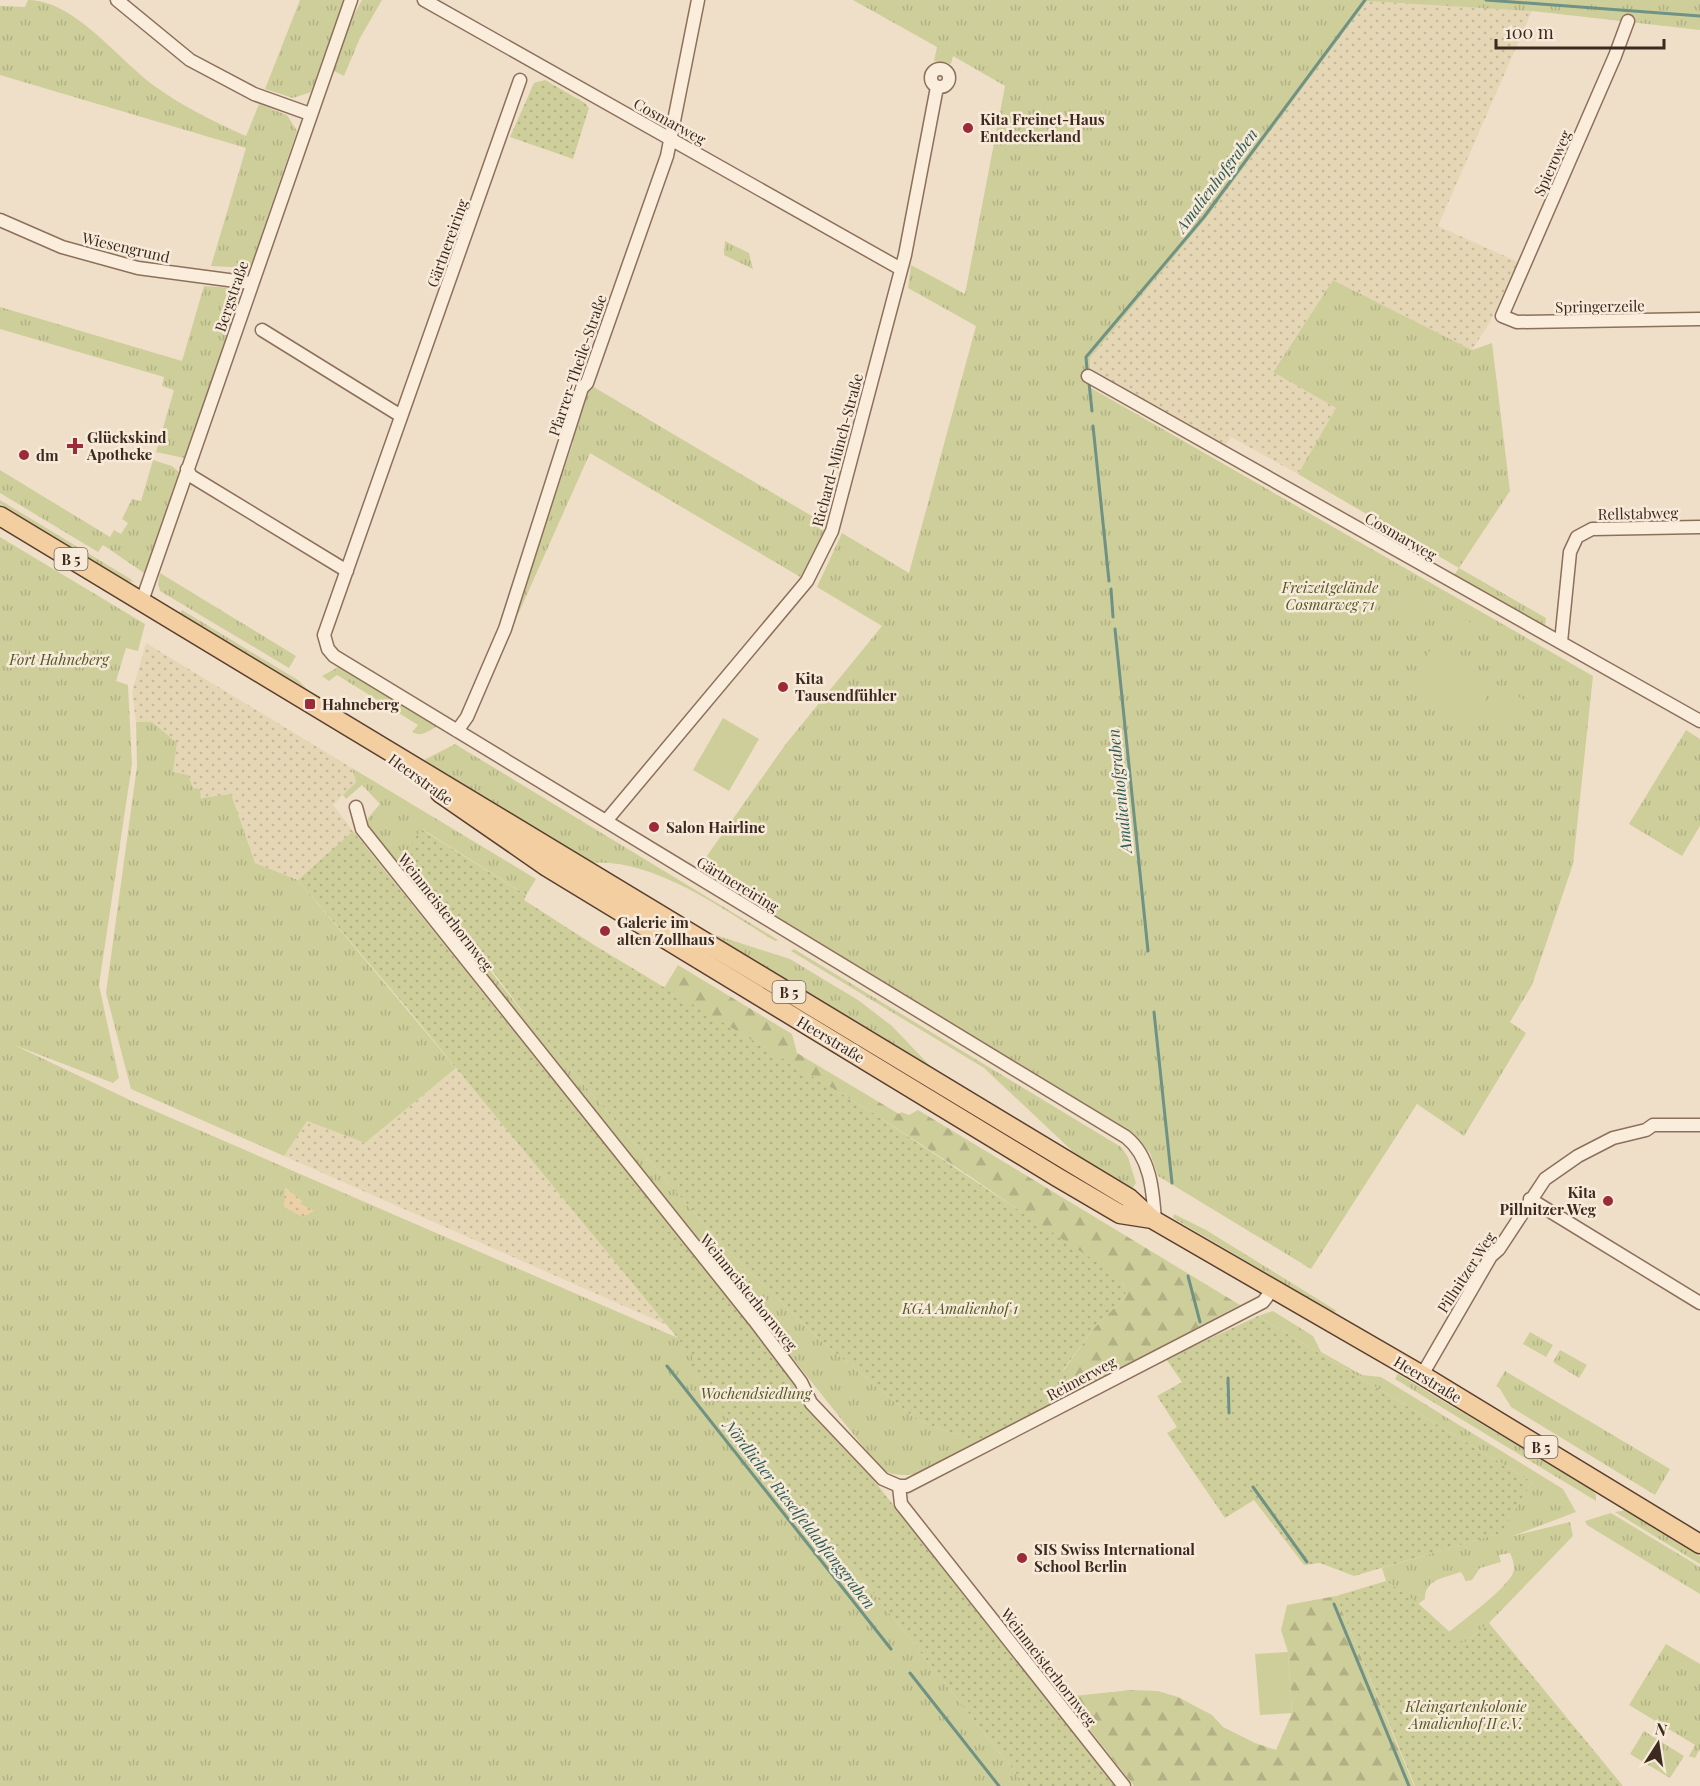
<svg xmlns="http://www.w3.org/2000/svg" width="1700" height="1786" font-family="'Playfair Display',serif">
<defs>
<pattern id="farmland-dots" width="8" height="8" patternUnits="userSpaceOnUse" patternTransform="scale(1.5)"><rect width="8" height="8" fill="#e5d7b5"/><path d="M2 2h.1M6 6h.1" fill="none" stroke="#c5b99b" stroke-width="1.8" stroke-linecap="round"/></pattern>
<pattern id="grass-tufts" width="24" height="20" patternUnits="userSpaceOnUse" patternTransform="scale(1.5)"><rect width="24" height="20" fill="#cece9b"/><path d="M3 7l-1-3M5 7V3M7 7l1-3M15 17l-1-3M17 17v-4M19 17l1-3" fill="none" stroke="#b2b185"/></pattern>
<pattern id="forest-firs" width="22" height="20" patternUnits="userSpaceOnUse" patternTransform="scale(1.5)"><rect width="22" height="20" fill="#cece9b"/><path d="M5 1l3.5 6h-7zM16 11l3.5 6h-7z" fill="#b2b185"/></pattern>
<pattern id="sand-dots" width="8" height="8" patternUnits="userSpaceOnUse" patternTransform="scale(1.5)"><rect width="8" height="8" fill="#ebd0a5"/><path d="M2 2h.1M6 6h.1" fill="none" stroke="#cab38e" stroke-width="1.8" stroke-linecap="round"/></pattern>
<pattern id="garden-dots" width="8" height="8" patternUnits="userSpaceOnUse" patternTransform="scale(1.5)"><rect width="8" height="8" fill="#cece9b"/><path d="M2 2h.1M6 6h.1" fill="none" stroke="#b2b185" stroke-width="1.8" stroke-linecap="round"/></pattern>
</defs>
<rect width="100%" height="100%" fill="#efdfc8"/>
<path fill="url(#farmland-dots)" d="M1367,0L1532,11L1438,226L1518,262L1490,322L1472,350L1333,280L1273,371L1336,408L1298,474L1231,437L1224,448L1092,374L1090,358L1206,217Z
M146,643L352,768L356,782L333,805L353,831L298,880L255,863L247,842L193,788L172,772L152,722H136L132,692Z
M456,1068L667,1325L284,1156L307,1121L365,1143Z"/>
<path fill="url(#grass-tufts)" d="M28,0C75,0 119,61 156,87C184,107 214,122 246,136L259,104L287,115L297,131L250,268L211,266L246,148L0,75V6L25,7Z
M300,0H344L311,92L293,98L265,89Z
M362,0H382L360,38L344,76L334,71L352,18Z
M853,0H1700V30L1532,11L1367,1L1207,217L1090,358L1091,388L1593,676L1573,864L1532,985L1510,1022L1526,1033L1464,1136L1417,1104L1311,1269L1158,1176L1150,1153L1131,1133L697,870L785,745L882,626L817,587L842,533L909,573L976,326L908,288L911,265L965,294L1005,86L953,56L951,64L934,61L937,47Z
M725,241L749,253L753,269L724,255Z
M1333,280L1472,350L1492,343L1510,491L1459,568L1546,618L1545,626L1452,578L1459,568L1298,474L1336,408L1273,372Z
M204,286L232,288L236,293L238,304L184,458L156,452L174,390L162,386L164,377L0,329V307L182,361Z
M592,386L827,525L829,529L802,578L590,453L504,646L573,443L570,438L588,388Z
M153,460L172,466L179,472L144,573L103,545L98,552L0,493V470L110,537L114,530L121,534L128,523L122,519L132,499L141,501Z
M0,500L129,578L134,582L127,581L0,504Z
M0,537L145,624L138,651L126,648L116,681L128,685L132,764L99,985L119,1078L113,1083L14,1045L132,1101L678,1338L694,1357L726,1416L774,1467L1026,1786H0Z
M160,573L296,656L289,668L160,591L158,584Z
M182,610L298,680L307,689L180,613Z
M340,666L436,724V727C427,732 421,737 412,732L418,725L337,675L329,681L322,676Z
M136,722H152L177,743L173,772L188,775L193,788L200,789L201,798L231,794L255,863L298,880L456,1068L365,1143L307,1121L284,1156L131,1089L106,993L137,766Z
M1686,730L1700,739V826L1682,856L1629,824Z
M455,744L778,940L775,941C722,909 653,857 588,863L424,760Z
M352,768L536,879L526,895L422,829L444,905L474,950L535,1028L724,1247L820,1340L917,1420L979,1443C950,1458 913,1488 881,1469L368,826V818L380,804L362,785L346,799L343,795L356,782Z
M610,874L709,933L790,959L858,1000L892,1026L932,1068Z
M794,949L1121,1147L1128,1157L1136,1183L1130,1192L1084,1162L984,1068L791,951Z
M1174,1214L1206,1230L1337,1311L1333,1312L1173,1218Z
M1273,1311L1313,1336L1321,1352L1362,1375L1381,1377L1563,1489L1576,1512L1513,1536L1570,1522L1573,1536L1489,1623L1463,1644L1449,1632C1466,1618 1501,1593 1512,1575C1516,1568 1513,1560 1510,1553L1499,1555L1501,1562L1480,1568L1472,1580L1466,1581L1461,1572C1444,1578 1425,1579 1425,1599L1418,1604L1386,1581L1382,1568L1500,1533L1532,1482L1258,1316Z
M1530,1332L1553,1345L1546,1357L1523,1344Z
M1560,1350L1587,1365L1579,1378L1553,1362Z
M1505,1371L1670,1469L1655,1495L1511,1407L1500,1389L1496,1386Z
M1398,1374L1592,1490L1596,1495V1501L1395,1379Z
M1627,1510L1700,1556V1564L1615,1512Z
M1611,1513L1700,1567V1594L1587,1525L1585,1521Z
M1666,1644L1700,1664V1749L1695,1758L1689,1756L1695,1745L1629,1705Z
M1644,1731L1684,1756L1670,1778L1630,1754Z"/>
<path fill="url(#forest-firs)" d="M678,965L792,1034L797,1053L899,1114L901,1112L909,1115L918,1110L1240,1305L1076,1391L1063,1371L1095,1327L1126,1296L1123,1283L971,1177L870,1111L664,988Z
M1336,1596L1414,1786H1134L1064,1697L1131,1690L1158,1691L1178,1697L1212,1715L1223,1727L1255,1743L1276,1750L1292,1713L1288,1652L1281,1630L1287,1605Z"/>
<path fill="url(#sand-dots)" d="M285,1187L302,1201L303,1205L314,1211L303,1217L284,1207Z"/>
<path fill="url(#garden-dots)" d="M545,80L585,103L589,108L573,159L510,137L534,83Z
M421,829L526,895L524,900L594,945L870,1111L1113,1273L1123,1283L1126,1296L1095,1327L1063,1370L1076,1391L979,1443L917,1420L820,1340L724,1247L535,1028L405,854Z
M353,831L857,1459L1115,1786H1026L774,1467L726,1416L690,1365L693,1357L407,1008L298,880Z
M1258,1316L1532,1482L1501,1533L1354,1576L1320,1563L1304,1565L1254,1500L1225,1518L1167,1433L1177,1427L1157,1396L1182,1382L1166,1359Z
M1386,1581L1419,1604L1463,1644L1489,1623L1623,1786H1415L1336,1596Z"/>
<path fill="#cece9b" d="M1407,585L1437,602L1424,624L1395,608Z
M1451,611L1475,625L1467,637L1444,623Z
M1432,647L1495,682L1471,724L1409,690Z
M1496,684L1526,701L1511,728L1481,712Z
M723,718L759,739L729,791L693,770Z
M1288,1652L1292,1713L1260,1715L1255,1654Z"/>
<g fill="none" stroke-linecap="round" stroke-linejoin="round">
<path stroke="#6f9285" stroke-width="3" d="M1486,0L1700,16
M1087,370L1086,357L1204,217L1365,0
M1089,383L1092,411
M1093,426L1109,581
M1111,589L1113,617
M1115,629L1148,951
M1154,1012L1172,1183
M1188,1276L1200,1322
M667,1366L891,1649
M1228,1378L1229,1413
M1253,1487L1307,1562
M1334,1604L1409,1786
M910,1673L999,1786"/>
<defs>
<path id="street" d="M117,0L190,60L254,94L310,114
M424,0L901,269
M1628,21L1615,56L1502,316L1517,322L1700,319
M931 78a9 9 0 1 1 18 0a9 9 0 1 1-18 0Z
M520,80L324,635L328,649L334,656L1126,1137C1151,1157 1153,1192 1155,1221
M0,220L62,247L138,268L251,283
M262,330L401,416
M1088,376L1700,721
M187,469L191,476L347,571
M142,601L351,0
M1561,642L1570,552L1577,537L1592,529L1700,527
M457,731L467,717L505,629L582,388L587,383L667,156L698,0
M356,807L362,829L754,1320L801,1382L811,1403L883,1479L899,1486H907L1263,1302L1272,1290
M606,821L807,581L832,531L905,255L937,87
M1530,1199L1700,1303
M1422,1375L1491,1256L1499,1249L1545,1179L1578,1156L1613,1138L1646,1130L1653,1125H1700
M899,1486L901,1504L1124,1786"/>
<path id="primary" d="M0,516L1129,1198L1152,1219L1422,1375L1700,1544
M440,793L547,867L1057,1177L1120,1214L1152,1219"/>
</defs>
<use href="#street" stroke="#8c705c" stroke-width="15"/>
<use href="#primary" stroke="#5a3e30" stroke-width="21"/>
<use href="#street" stroke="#faeddc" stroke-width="12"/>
<use href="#primary" stroke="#f2cea0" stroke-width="18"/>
</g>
<g fill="#9c2b3a" stroke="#f7ead8" stroke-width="2">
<circle cx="968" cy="128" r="6"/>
<path d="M72 437h6v6h6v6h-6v6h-6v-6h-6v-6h6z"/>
<circle cx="24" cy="455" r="6"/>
<circle cx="783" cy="687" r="6"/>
<rect x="304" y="698" width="12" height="12" rx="3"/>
<circle cx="654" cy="827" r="6"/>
<circle cx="605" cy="931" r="6"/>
<circle cx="1608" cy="1201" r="6"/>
<circle cx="1022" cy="1558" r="6"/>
</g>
<g text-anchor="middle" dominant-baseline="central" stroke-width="5" stroke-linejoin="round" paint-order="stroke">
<g fill="#f7ead8" stroke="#746457" stroke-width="1.5">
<rect x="54.5" y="548" width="33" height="22" rx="4.5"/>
<rect x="772.5" y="981" width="33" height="22" rx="4.5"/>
<rect x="1524.5" y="1436" width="33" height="22" rx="4.5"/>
</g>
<g font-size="14" font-weight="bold" fill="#3c2a20">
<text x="71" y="559">B 5</text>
<text x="789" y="992">B 5</text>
<text x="1541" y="1447">B 5</text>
</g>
<g font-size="15" font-weight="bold" fill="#3c2a20" stroke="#f7ead8" text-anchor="start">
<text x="980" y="119">Kita Freinet-Haus<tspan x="980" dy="17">Entdeckerland</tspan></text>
<text x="87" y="437">Glückskind<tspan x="87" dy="17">Apotheke</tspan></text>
<text x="36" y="455">dm</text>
<text x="795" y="678">Kita<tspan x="795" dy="17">Tausendfühler</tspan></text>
<text x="322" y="704">Hahneberg</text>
<text x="666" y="827">Salon Hairline</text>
<text x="617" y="922">Galerie im<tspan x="617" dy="17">alten Zollhaus</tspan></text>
<text x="1596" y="1192" text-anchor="end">Kita<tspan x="1596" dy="17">Pillnitzer Weg</tspan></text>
<text x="1034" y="1549">SIS Swiss International<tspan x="1034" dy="17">School Berlin</tspan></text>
</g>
<g font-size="15" fill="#3c2a20" stroke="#f7ead8">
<text transform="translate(670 121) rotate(29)">Cosmarweg</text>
<text transform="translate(1552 163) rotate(-66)">Spieroweg</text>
<text transform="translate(447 243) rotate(-70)">Gärtnereiring</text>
<text transform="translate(126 247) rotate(13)">Wiesengrund</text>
<text transform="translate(231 296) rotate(-71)">Bergstraße</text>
<text transform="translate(1600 306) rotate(-1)">Springerzeile</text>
<text transform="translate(577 365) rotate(-71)">Pfarrer-Theile-Straße</text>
<text transform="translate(837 450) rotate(-75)">Richard-Münch-Straße</text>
<text transform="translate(1638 513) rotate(-1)">Rellstabweg</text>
<text transform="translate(1401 536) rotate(30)">Cosmarweg</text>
<text transform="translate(421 779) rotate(36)">Heerstraße</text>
<text transform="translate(738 884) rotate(31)">Gärtnereiring</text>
<text transform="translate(446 912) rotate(52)">Weinmeisterhornweg</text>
<text transform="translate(831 1039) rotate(31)">Heerstraße</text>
<text transform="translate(1466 1272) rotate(-57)">Pillnitzer Weg</text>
<text transform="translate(749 1292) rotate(51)">Weinmeisterhornweg</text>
<text transform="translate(1081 1378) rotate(-28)">Reimerweg</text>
<text transform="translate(1428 1379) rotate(31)">Heerstraße</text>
<text transform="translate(1049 1667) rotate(52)">Weinmeisterhornweg</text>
</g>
<g font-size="15" font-style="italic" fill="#535926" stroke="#f7ead8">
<text x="1330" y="587">Freizeitgelände<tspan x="1330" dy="17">Cosmarweg 71</tspan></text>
<text x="59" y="659">Fort Hahneberg</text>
<text x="960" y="1308">KGA Amalienhof 1</text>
<text x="756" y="1393">Wochendsiedlung</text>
<text x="1466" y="1706">Kleingartenkolonie<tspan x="1466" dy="17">Amalienhof II e.V.</tspan></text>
</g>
<g font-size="16" font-style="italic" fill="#2f5c54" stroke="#f7ead8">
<text transform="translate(1216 180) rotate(-53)">Amalienhofgraben</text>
<text transform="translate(1119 791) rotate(-96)">Amalienhofgraben</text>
<text transform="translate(800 1514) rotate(52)">Nördlicher Rieselfeldabfanggraben</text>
</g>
</g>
<g transform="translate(1658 1744) rotate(12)" stroke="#f7ead8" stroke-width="4.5" paint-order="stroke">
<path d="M0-4.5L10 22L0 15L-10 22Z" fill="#3c2a20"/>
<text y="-9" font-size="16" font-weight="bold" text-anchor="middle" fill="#3c2a20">N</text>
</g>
<path d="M1496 39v9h168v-9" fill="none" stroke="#3c2a20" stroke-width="3"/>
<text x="1505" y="39" font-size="18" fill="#3c2a20" stroke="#f7ead8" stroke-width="4.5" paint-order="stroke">100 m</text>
</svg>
